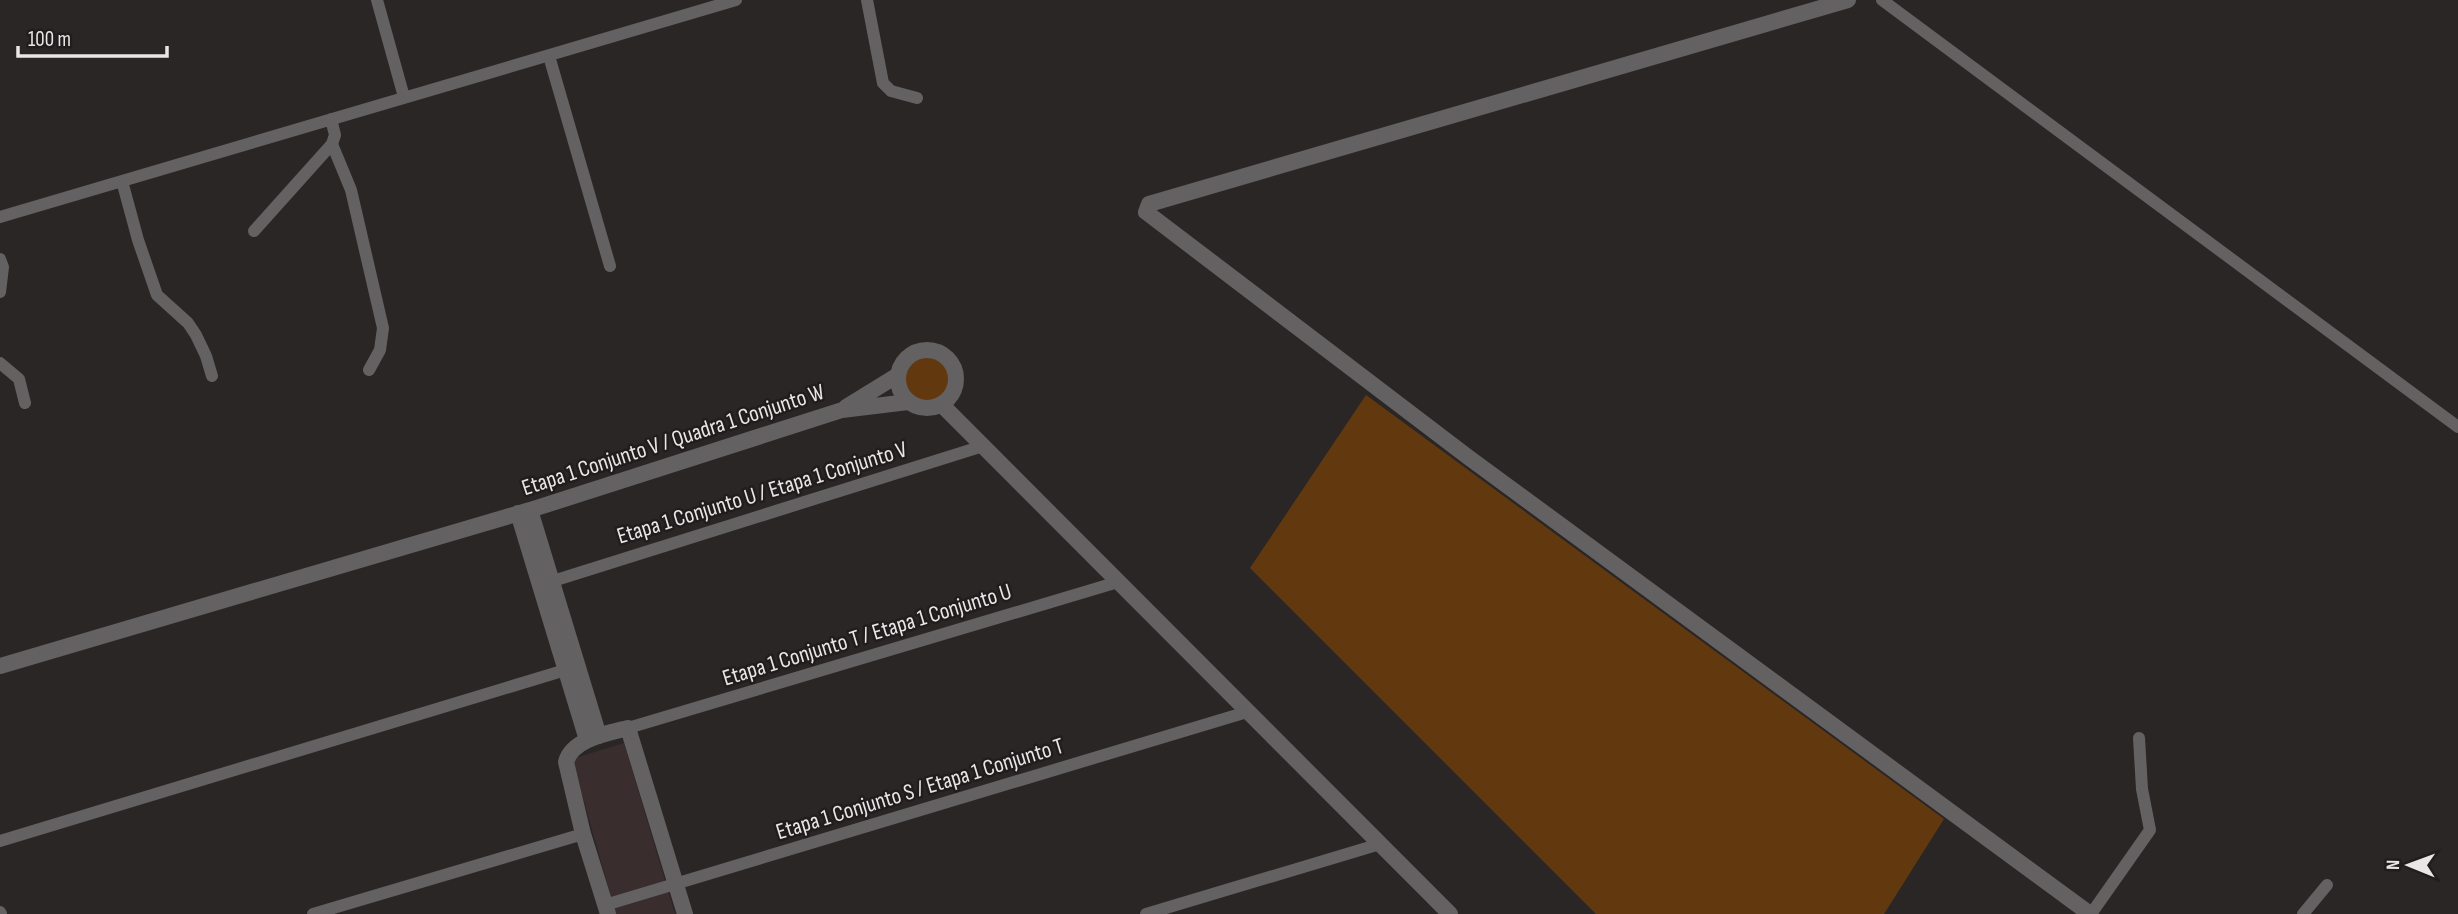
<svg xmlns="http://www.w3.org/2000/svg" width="2458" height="914" font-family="'Sofia Sans Condensed',sans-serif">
<rect width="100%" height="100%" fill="#2b2626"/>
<path fill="#392d2e" d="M624,743L675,914H616L572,759Z"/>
<path fill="#62390e" d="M903 379a24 24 0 1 1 48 0a24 24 0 1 1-48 0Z
M1366,395L1944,819L1884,914H1596L1250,568Z"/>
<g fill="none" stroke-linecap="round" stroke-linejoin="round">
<path stroke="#636162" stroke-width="12" d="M377,0L404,97
M867,0L883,83L891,91L917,98
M1882,0L2458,427
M549,56L610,266
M332,144L351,190L383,328L380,350L369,370
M122,181L138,240L157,295L188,323L196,335L206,356L212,376
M0,217L736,0
M254,231L332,144L335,135L331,119
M0,259L3,267L0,292
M0,363L19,379L25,403
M553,581L983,446
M628,728L1118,582
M0,841L572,668
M605,905L1247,712
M0,912L1,914
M313,914L583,834
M1146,914L1380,844
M2091,914L2150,830L2142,789L2139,738
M2303,914L2327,885"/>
<path stroke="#636162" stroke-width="16" d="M1848,0L1149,204L1146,212L1468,457L2090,914
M898 379a29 29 0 1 1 58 0a29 29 0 1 1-58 0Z
M942,405L1450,914
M846,407L898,375
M530,510L599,736
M518,513L587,740
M0,666L530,510L842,410L908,402
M608,914L583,834L566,762C572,739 608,733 628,728L685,914"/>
</g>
<g text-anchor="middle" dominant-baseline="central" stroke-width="5" stroke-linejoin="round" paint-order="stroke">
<g font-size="23" fill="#e9e6e6" stroke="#211c1d">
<text transform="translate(673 440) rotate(-18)">Etapa 1 Conjunto V / Quadra 1 Conjunto W</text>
<text transform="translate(762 493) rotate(-17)">Etapa 1 Conjunto U / Etapa 1 Conjunto V</text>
<text transform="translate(867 635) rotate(-17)">Etapa 1 Conjunto T / Etapa 1 Conjunto U</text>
<text transform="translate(920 789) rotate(-17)">Etapa 1 Conjunto S / Etapa 1 Conjunto T</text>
</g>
</g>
<g transform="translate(2409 865) rotate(271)" stroke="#211c1d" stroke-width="5" paint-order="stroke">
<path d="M0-5L12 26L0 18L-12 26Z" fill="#e9e6e6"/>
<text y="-10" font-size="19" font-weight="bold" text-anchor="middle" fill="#e9e6e6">N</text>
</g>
<path d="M18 46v10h149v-10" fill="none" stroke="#e9e6e6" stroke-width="3.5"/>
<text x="28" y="46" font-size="21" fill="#e9e6e6" stroke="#211c1d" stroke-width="5" paint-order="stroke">100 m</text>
</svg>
